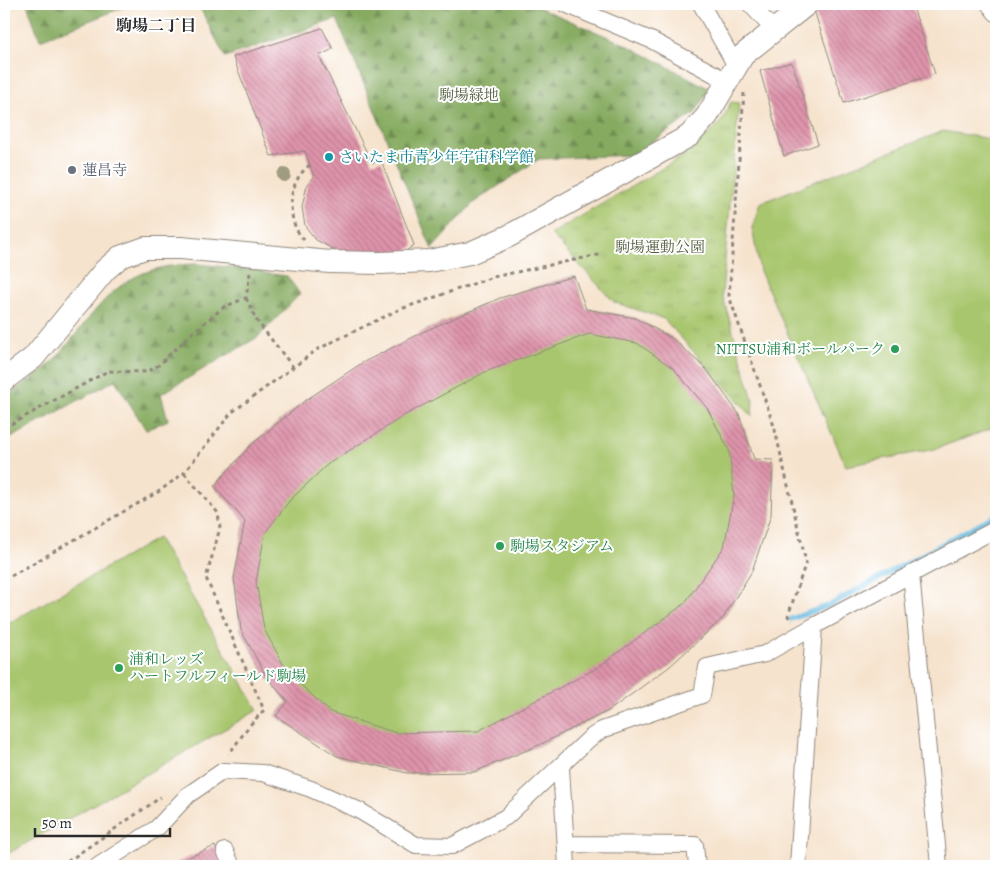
<svg xmlns="http://www.w3.org/2000/svg" width="1000" height="870" font-family="Alegreya,'Noto Serif JP',serif">
<defs>
<pattern id="forest-firs" width="22" height="20" patternUnits="userSpaceOnUse" patternTransform="scale(1.25)"><rect width="22" height="20" fill="#86ab60"/><path d="M5 1l3.5 6h-7zM16 11l3.5 6h-7z" fill="#6e8b4f"/></pattern>
<pattern id="park-tufts" width="24" height="20" patternUnits="userSpaceOnUse" patternTransform="scale(1.25)"><rect width="24" height="20" fill="#a8c66d"/><path d="M3 7l-1-3M5 7V3M7 7l1-3M15 17l-1-3M17 17v-4M19 17l1-3" fill="none" stroke="#91aa5f"/></pattern>
<pattern id="building-back-hatch" width="6" height="6" patternUnits="userSpaceOnUse" patternTransform="scale(1.25)"><rect width="6" height="6" fill="#df94ac"/><path d="M-1 5l2 2M0 0l6 6M5-1l2 2" fill="none" stroke="#b5798c"/></pattern>
</defs>
<rect width="100%" height="100%" fill="#fff"/>
<filter id="ink" filterUnits="userSpaceOnUse"><feTurbulence type="fractalNoise" baseFrequency=".02" numOctaves="2"/><feDisplacementMap in="SourceGraphic" scale="10" xChannelSelector="R" yChannelSelector="G"/><feConvolveMatrix kernelMatrix="1 2 1 2 8 2 1 2 1" color-interpolation-filters="sRGB"/></filter>
<filter id="wash" filterUnits="userSpaceOnUse"><feTurbulence type="fractalNoise" baseFrequency=".0096" numOctaves="4" result="noise"/><feDisplacementMap in="SourceGraphic" scale="20" xChannelSelector="R" yChannelSelector="G"/><feGaussianBlur stdDeviation="1.12" result="paint"/><feColorMatrix in="noise" values="0 0 0 0 0 0 0 0 0 0 0 0 0 0 0 0 0 1.4 0 .05"/><feComposite in="paint" operator="in"/></filter>
<g filter="url(#wash)">
<rect width="100%" height="100%" fill="#f6e3cd"/>
<path fill="url(#forest-firs)" stroke="#586b46" d="M27,4H132L40,40Z
M198,4H531L627,45L710,89L694,114L632,155L539,159L473,203L432,249L337,19L225,57Z
M196,264L260,270L264,273L287,276L300,294L258,337L161,394L168,420L146,430L115,380L4,442V397C21,386 42,373 56,358C102,306 116,265 196,264Z"/>
<path fill="url(#park-tufts)" stroke="#6a784c" d="M731,102L739,103L722,294L753,400L752,416L664,319L614,302L551,234L690,152L721,122Z"/>
<path fill="#a8c66d" stroke="#6a784c" d="M943,131L996,140V427L935,449L846,466L760,271L752,228L760,203Z
M574,276L586,309L635,318L672,338L707,370L739,414L754,459L773,460L771,515L752,571L723,618L669,667L610,710L537,746L474,772L407,773L337,756L276,716L288,702L266,676L241,630L234,578L245,521L214,486L250,446L306,400L425,331L500,298Z
M158,538L258,710L4,856V626Z"/>
<g fill="none" stroke-linecap="round" stroke-linejoin="round">
<path stroke="#63b9e0" stroke-width="5.5" d="M791,619L830,605L996,515"/>
</g>
<g id="blocks">
<path fill="url(#building-back-hatch)" fill-rule="evenodd" d="M825,4H912L935,74L844,103L813,7Z
M322,28L333,49L319,56L372,163L381,160L414,245L405,252H339L316,240L305,226L302,207L307,185L314,177L305,151L271,156L233,57Z
M792,62L818,144L784,156L760,71Z
M574,276L586,309L635,318L672,338L707,370L739,414L754,459L773,460L771,515L752,571L723,618L669,667L610,710L537,746L474,772L407,773L337,756L276,716L288,702L266,676L241,630L234,578L245,521L214,486L250,446L306,400L362,363L425,331L500,298ZM589,334L637,343L674,369L707,408L729,450L734,495L724,547L684,604L597,668L478,731L396,733L330,712L288,673L264,629L256,582L265,533L290,500L328,464L407,414L485,372Z
M215,846L221,862L209,866H180L178,862Z"/>
</g>
</g>
<g filter="url(#ink)">
<use href="#blocks" fill-opacity="0" stroke="#90877c" stroke-width="1"/>
<g fill="none" stroke-linecap="round" stroke-linejoin="round">
<defs>
<path id="street" d="M565,4L653,41L727,81
M701,4L735,64
M750,4L774,30
M989,4L996,13
M911,574L939,866
M561,768L567,866
M567,844L695,845L697,866
M225,851L232,866
M98,866L157,828L188,795L223,771L263,773L311,789L360,811L416,845L452,846L506,817L590,738L602,730L702,695L707,667L765,654L814,626
M798,866L814,626L996,529"/>
<path id="secondary" d="M4,380L33,358L105,270L120,257L145,248H181L330,262L380,263L429,261L470,253L509,236L689,136L707,116L743,55L807,4"/>
</defs>
<use href="#street" stroke="#90877c" stroke-width="18"/>
<use href="#secondary" stroke="#90877c" stroke-width="24"/>
<path stroke="#90877c" stroke-width="3" stroke-dasharray="4 4" stroke-linecap="butt" d="M744,93L729,296L774,426L806,562L788,616L792,621
M304,240C285,220 287,181 310,165
M246,298L257,321L293,367
M4,428L108,371L147,372L159,365L193,332L224,307L246,298L250,273
M184,473L218,513L220,528L206,578L264,710L249,726L229,754
M4,580L158,492L184,473L231,413L318,349L398,310L493,277L603,254
M61,866L161,797"/>
<use href="#street" stroke="#fff" stroke-width="16"/>
<use href="#secondary" stroke="#fff" stroke-width="22"/>
</g>
<circle fill="#9f9c81" cx="284" cy="175" r="7"/>
</g>
<circle fill="#0f9aa8" stroke="#fff" stroke-width="2" cx="329" cy="157" r="5"/>
<circle fill="#6b7280" stroke="#fff" stroke-width="2" cx="72" cy="170" r="5"/>
<g fill="#2e9e5b" stroke="#fff" stroke-width="2">
<circle cx="895" cy="349" r="5"/>
<circle cx="500" cy="546" r="5"/>
<circle cx="119" cy="668" r="5"/>
</g>
<g text-anchor="middle" dominant-baseline="central" stroke-width="4" stroke-linejoin="round" paint-order="stroke">
<g font-size="15" fill="#576142" stroke="#fff">
<text x="469" y="95">駒場緑地</text>
<text x="660" y="247">駒場運動公園</text>
</g>
<g font-size="15" fill="#0d838f" stroke="#fff" text-anchor="start">
<text x="339" y="157">さいたま市青少年宇宙科学館</text>
</g>
<g font-size="15" fill="#5b616d" stroke="#fff" text-anchor="start">
<text x="82" y="170">蓮昌寺</text>
</g>
<g font-size="15" fill="#27864d" stroke="#fff" text-anchor="start">
<text x="885" y="349" text-anchor="end">NITTSU浦和ボールパーク</text>
<text x="510" y="546">駒場スタジアム</text>
<text x="129" y="659">浦和レッズ<tspan x="129" dy="17">ハートフルフィールド駒場</tspan></text>
</g>
<g font-size="16" font-weight="bold" fill="#2b2b2b" stroke="#fff">
<text x="156" y="26">駒場二丁目</text>
</g>
</g>
<rect width="1000" height="870" fill="none" stroke="#fff" stroke-width="20"/>
<path d="M35 828v8h135v-8" fill="none" stroke="#2b2b2b" stroke-width="2.5"/>
<text x="42" y="828" font-size="15" fill="#2b2b2b" stroke="#ffffff" stroke-width="4" paint-order="stroke">50 m</text>
</svg>
